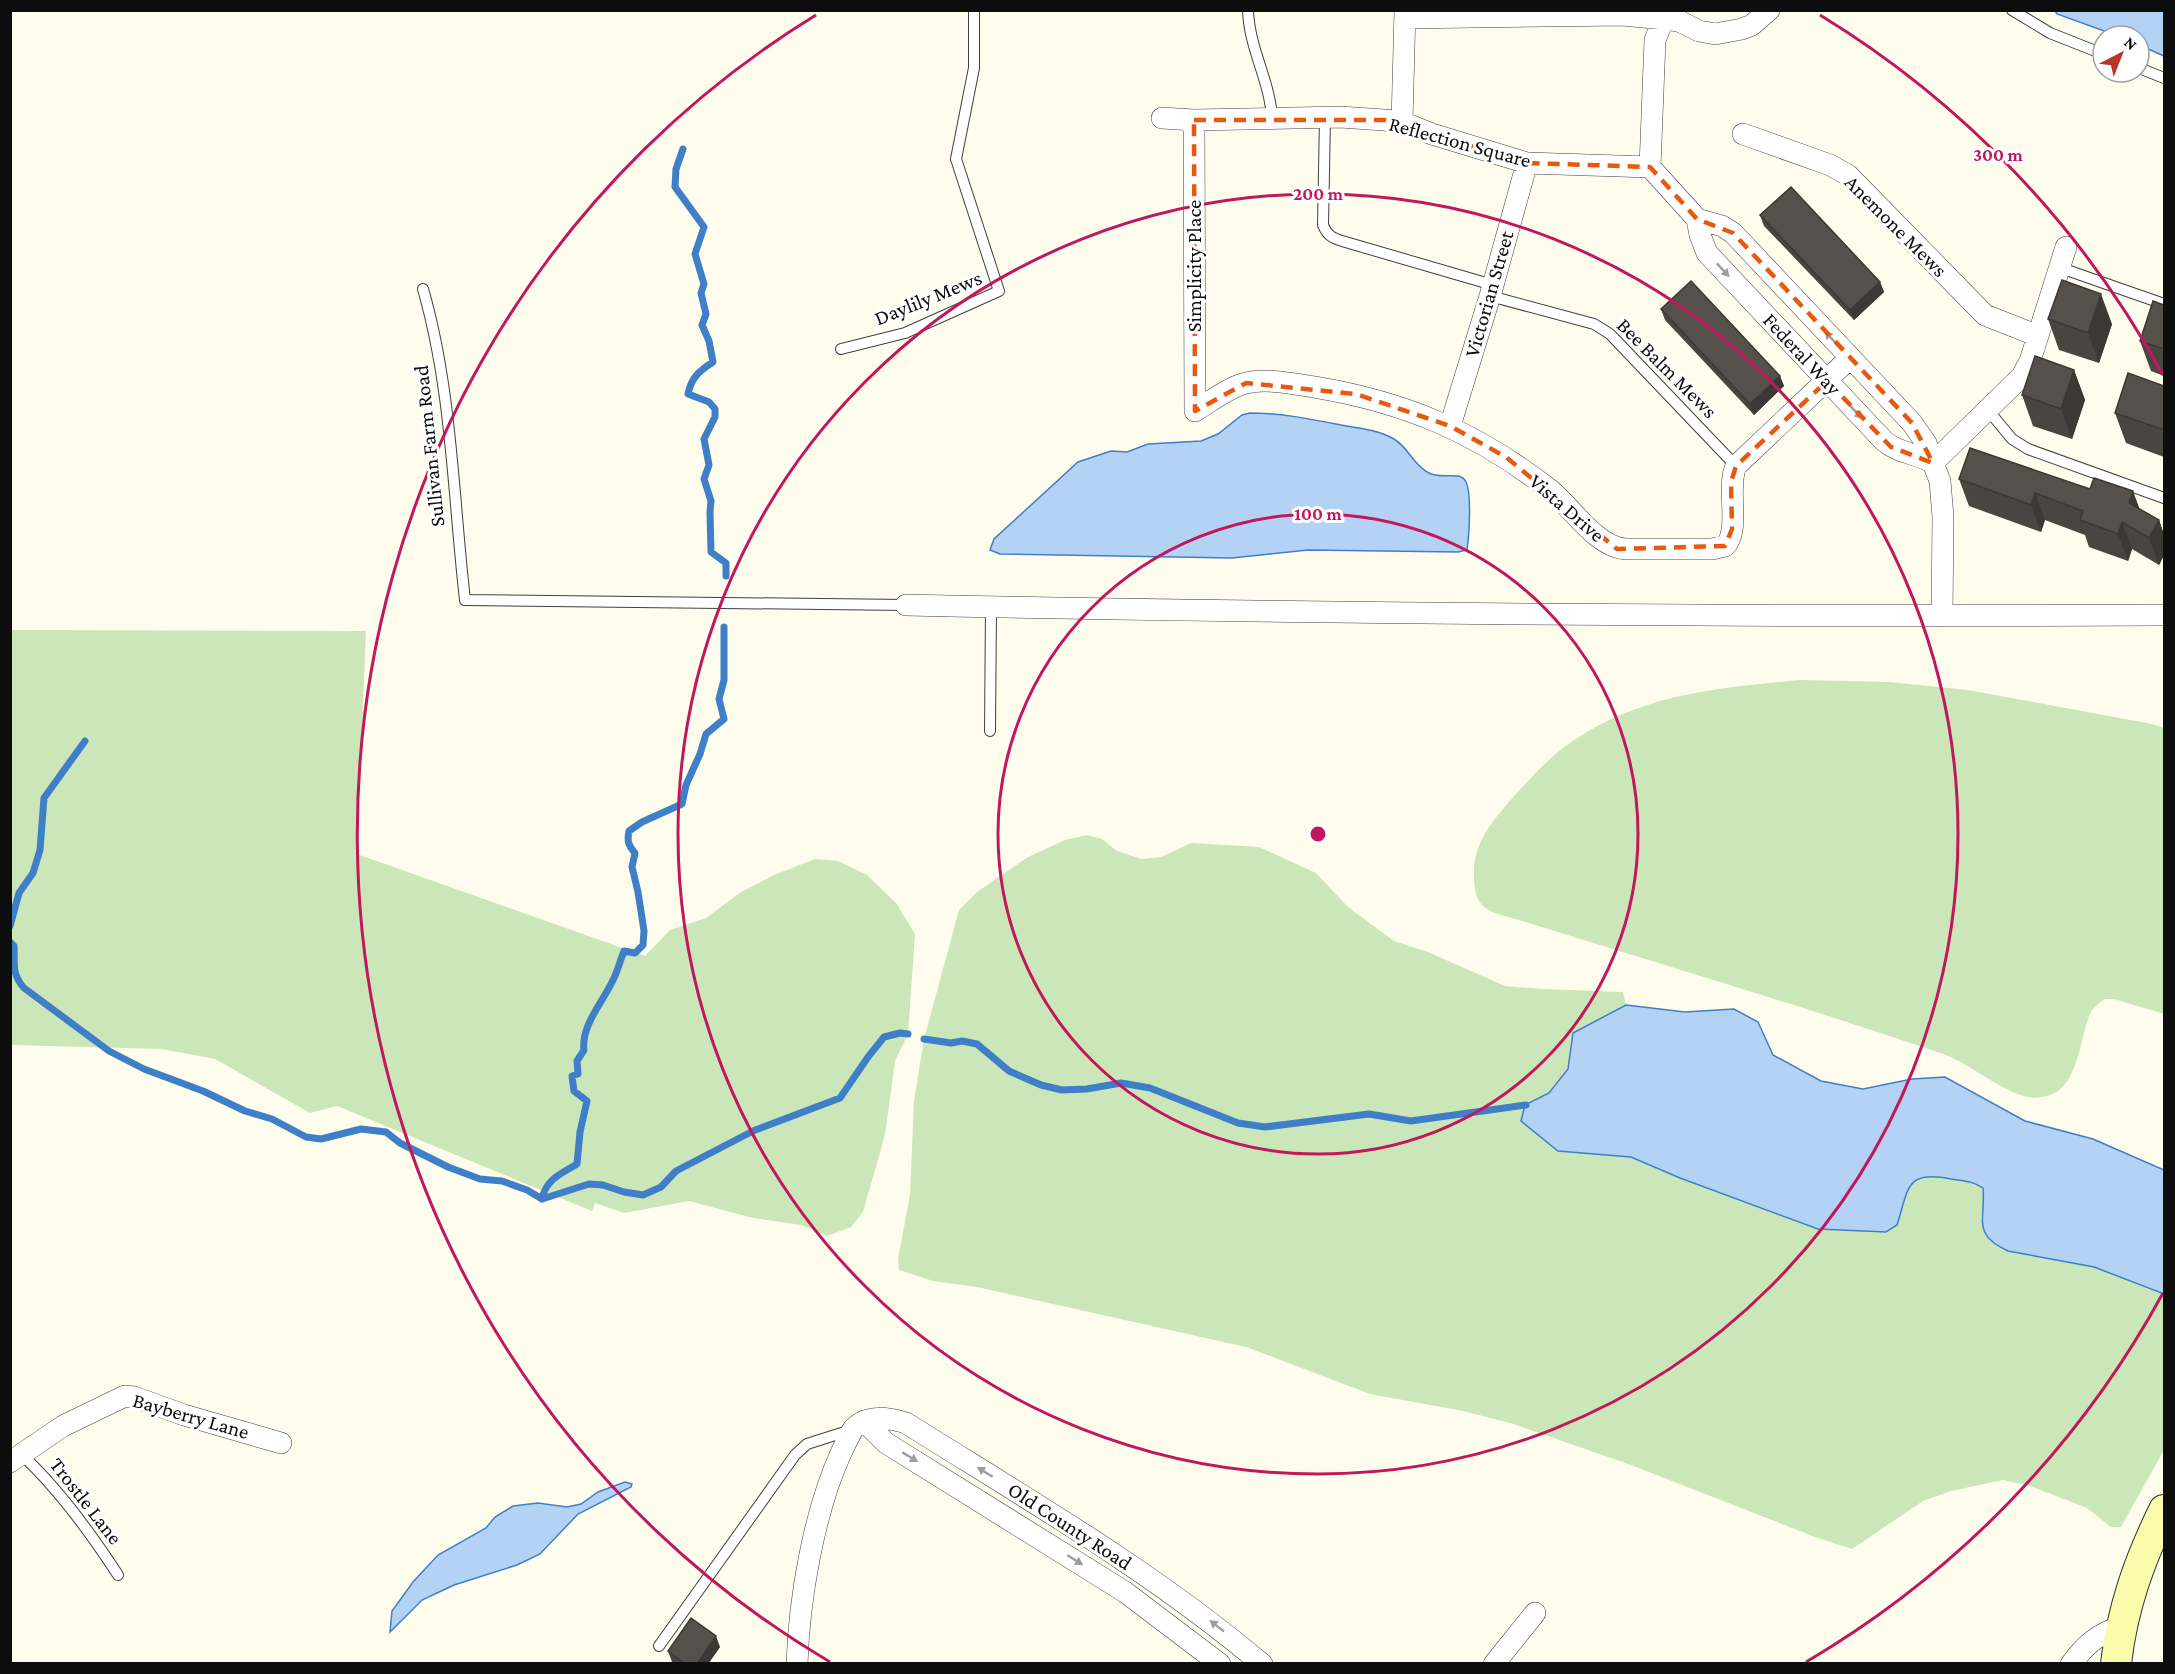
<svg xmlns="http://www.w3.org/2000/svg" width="2175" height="1674" font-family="'Crimson Pro',serif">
<rect width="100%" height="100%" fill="#fefded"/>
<path fill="#cbe7b9" d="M11,630L366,631L357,854L645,956L670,930L706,918L741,892L774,875L815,859L838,861L867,875L896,903L915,934L908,1034L895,1061L885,1135L863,1212L851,1227L827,1236L802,1225L753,1218L689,1201L624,1213L595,1203L592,1211L337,1106L310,1113L215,1059L162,1049L11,1045Z
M1800,680L1890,682L1968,690L2152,724L2164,728V1014L2114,999H2104C2100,1003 2094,1007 2091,1012C2080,1034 2079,1086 2050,1095C2043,1097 2035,1099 2028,1097C2002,1092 1971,1064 1943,1054C1803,1006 1660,964 1519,920C1485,911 1473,909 1474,870C1475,840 1495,818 1514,796C1532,777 1551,755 1574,740C1645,693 1718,688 1800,680Z
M1087,835L1102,839L1117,851L1142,859L1161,857L1191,843L1259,847L1316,873L1348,907L1394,941L1428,952L1505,986L1543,989L1623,992L1626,1005L1573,1033L1568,1069L1549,1093L1525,1105L1558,1151L1631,1157L1680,1178L1818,1229L1886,1232L1897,1225C1909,1188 1905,1170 1951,1179C1963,1181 1972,1181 1982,1188L1984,1200L1981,1219L2008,1251L2094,1267L2164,1294V1450L2121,1527H2111L2087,1508L2030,1486L2003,1480L1951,1491L1923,1501L1852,1549L1815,1537L1631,1465L1510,1423L1463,1411L1370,1394L1246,1347L977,1287L933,1281L899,1270L898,1259L910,1195L914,1101L924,1039L959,910L977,892L1028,857L1065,840Z"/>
<path fill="#b4d3f4" stroke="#3e7fc8" stroke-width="1.5" d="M2055,11H2164V56L2139,45V36H2118L2057,14Z
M1250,413C1281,413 1310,419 1341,425C1359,428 1378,430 1394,439C1409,448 1413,465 1429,473C1442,480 1461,470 1466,482C1472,494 1469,536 1467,550L1458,552L1308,550L1232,558L1000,554L990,550L994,539L1078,462L1111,451L1127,452L1148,444L1201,441L1218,434L1242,415Z
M1626,1005L1685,1012L1734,1009L1758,1022L1773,1055L1821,1081L1863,1089L1912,1079L1945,1077L2025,1121L2093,1139L2164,1170V1294L2094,1267L2008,1251C1971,1234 1986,1220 1983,1188C1973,1181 1963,1181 1951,1179C1905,1170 1909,1188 1897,1225L1886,1232L1818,1229L1680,1178L1631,1157L1558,1151L1521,1121L1525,1105L1549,1093L1568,1069L1573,1033Z
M625,1482L632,1484L631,1487L578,1514L540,1554L517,1565L454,1585L422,1600L390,1632L392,1611L413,1582L438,1555L486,1528L495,1517L513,1506L538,1503L567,1507L581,1504L598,1492Z"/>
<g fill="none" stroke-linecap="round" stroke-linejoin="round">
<path stroke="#3e7fc8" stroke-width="7" d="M683,149L676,169L675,187L704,227L695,254L704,284L701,293L706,314L702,325L709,341L713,362C699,371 691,378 688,394L709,402L715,409V417L704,439L709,465L704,479L711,501L710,512L711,552L726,563V576
M10,926L19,893L33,873L40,850L44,798L85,741
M10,942L14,946C15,964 11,973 24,988L109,1051L144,1069L203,1091L245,1111L272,1119L306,1137L321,1139L361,1129L386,1132L400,1143L448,1167L480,1179L502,1181L527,1190L542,1199L589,1184L603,1185L624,1192L643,1195L661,1187L676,1171L753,1131L840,1098L868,1057L884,1037L900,1033L908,1034
M924,1039L951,1043L962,1041L977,1044L1009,1071L1041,1085L1062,1090L1087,1089L1121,1083L1150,1088L1238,1123L1265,1127L1369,1114L1411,1121L1526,1105
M542,1199C546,1179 561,1174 577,1164L580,1132L587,1101L574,1091L572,1076L578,1074L577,1061L584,1050C581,1026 602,1003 612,982C617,973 620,961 624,951L635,953L643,945L644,931L638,892L632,867L635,853C628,845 627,841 629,831L642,822L682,804L686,785L700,754L706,734L724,719L719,699L724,680V627"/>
<defs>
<path id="service" d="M1248,10C1249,48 1270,81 1272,118
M2012,10L2050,33L2103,54
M2139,68L2164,78
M1325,117L1323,225C1327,235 1332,238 1342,241L1493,285
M2058,267L2164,304
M423,289C452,390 453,496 465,600L906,605
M1490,296L1594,324L1610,334L1736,466
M841,349L905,333L999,291L956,159L974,68V10
M1988,410L2012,439L2028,449L2164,498
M990,731L991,607
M21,1454C59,1489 90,1532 118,1575
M659,1646L795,1455L807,1444L851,1430"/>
<path id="minor" d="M1405,18L1622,15L1665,19L1679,21L1699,31L1715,34L1742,29L1752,25L1769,10
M1162,118L1194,120L1340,117L1384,120L1402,122L1432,134L1527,163L1650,167
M1194,120L1195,411
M1402,122L1405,10
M1743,134L1830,165L1848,175L1985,315L2038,336
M1650,167L1697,219L1700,235L1707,253L1884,441C1899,454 1917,453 1933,463L1926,443L1912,423L1733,233L1722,226L1697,219
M1650,167L1655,40L1661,25L1672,10
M1195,411C1210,402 1229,387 1246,383C1267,378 1294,384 1314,387C1405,402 1476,432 1549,489C1572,507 1595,546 1625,549H1712L1725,546C1741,530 1726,488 1736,466L1850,358
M1450,426L1490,296L1527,163
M906,605C1325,614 1745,617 2164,615
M1942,616L1943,517L1940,481L1933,463L2022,376L2030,361L2066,247
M864,1421L886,1443L1125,1592L1220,1664
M10,1462L63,1426L125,1396L134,1397L184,1415L281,1443
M797,1664C799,1599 814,1512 841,1453C845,1445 849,1435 854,1428C868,1414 889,1418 906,1423C1027,1499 1152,1571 1262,1664
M1494,1664L1535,1613
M2071,1664C2087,1643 2098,1634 2122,1626"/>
<path id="secondary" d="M2116,1664C2122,1608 2140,1559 2164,1510"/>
</defs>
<use href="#service" stroke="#404040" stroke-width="12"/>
<use href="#minor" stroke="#404040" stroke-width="22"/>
<use href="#secondary" stroke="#2f2f2f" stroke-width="32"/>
<use href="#service" stroke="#fff" stroke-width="10"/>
<use href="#minor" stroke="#fff" stroke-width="21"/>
<use href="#secondary" stroke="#fafcab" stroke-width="30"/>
</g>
<path fill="#494540" d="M1760,215L1880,282L1884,292L1854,320L1764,226Z
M2164,305V376L2151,371L2140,341Z
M1661,309L1780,376L1784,386L1754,415L1665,320Z
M2048,319L2112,324L2099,363L2059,350Z
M2074,370L2085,400L2072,439L2033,426L2022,395Z
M2164,386V457L2126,443L2115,413Z
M1959,479L2090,489L2140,509L2159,520L2164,535V555L2159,565L2132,549L2128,561L2089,547L2085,535L2045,520L2041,532L1969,506Z
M720,1647L708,1664H674L672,1662L668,1651Z"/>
<path fill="#3c3834" d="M1880,282L1884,292L1854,320L1850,310Z
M2101,294L2112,324L2099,363L2088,333Z
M2074,370L2085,400L2072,439L2061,409Z
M1780,376L1784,386L1754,415L1750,404Z
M2133,491L2143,518L2129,503Z
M2035,493L2045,520L2041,532L2031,505Z
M2159,520L2164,535V555L2159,565L2149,538Z
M2122,522L2132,549L2128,561L2118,534Z
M716,1636L720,1647L708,1664H697Z"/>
<path fill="#55504a" stroke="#3c3834" stroke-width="1.5" d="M1791,187L1880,282L1850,310L1760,215Z
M2062,280L2101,294L2088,333L2048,319Z
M1691,281L1780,376L1750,404L1661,309Z
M2153,301L2164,305V349L2140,341Z
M2035,356L2074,370L2061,409L2022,395Z
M2128,373L2164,386V430L2115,413Z
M1970,448L2090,489L2094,478L2133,491L2129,503L2159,520L2149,538L2122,522L2118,534L2080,520L2083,511L2035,493L2031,505L1959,479Z
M691,1618L716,1636L697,1664H685L668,1651Z"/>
<defs><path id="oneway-solid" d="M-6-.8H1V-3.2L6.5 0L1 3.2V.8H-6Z" transform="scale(1.5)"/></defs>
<g fill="#9e9e9e">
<use href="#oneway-solid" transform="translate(1723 270) rotate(47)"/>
<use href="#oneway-solid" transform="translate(1831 338) rotate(-133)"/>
<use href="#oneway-solid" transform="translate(1856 412) rotate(47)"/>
<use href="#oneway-solid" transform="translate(910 1457) rotate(31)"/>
<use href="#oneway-solid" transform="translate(985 1472) rotate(-148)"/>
<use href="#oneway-solid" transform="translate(1075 1560) rotate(32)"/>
<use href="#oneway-solid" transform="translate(1217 1626) rotate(-142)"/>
</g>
<path fill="none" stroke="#e8590c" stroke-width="4.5" stroke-dasharray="12 8" stroke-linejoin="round" d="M1194,120H1384L1527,163L1650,167L1697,219L1733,233L1912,423L1933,463L1891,447L1827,381L1736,466L1731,482L1732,529L1725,546L1617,549L1506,457L1450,426L1356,394L1246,383L1195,411Z"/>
<g fill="none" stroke="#c2185b" stroke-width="3">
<circle cx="1318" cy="834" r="320"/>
<circle cx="1318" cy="834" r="640"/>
<path d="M2163 1293A961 961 0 0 1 1806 1662M830 1662A961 961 0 0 1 816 15M1820 15A961 961 0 0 1 2163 375"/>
</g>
<g text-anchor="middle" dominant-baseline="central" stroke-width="6" stroke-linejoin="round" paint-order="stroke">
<g font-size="21" fill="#0d0d0d" stroke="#fff">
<text transform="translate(1460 142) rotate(15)">Reflection Square</text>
<text transform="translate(1896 226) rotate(45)">Anemone Mews</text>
<text transform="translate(1194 266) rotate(-90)">Simplicity Place</text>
<text transform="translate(1489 294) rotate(-74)">Victorian Street</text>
<text transform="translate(928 298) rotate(-22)">Daylily Mews</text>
<text transform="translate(1802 354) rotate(47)">Federal Way</text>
<text transform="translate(1667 368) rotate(45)">Bee Balm Mews</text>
<text transform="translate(429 446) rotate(-96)">Sullivan Farm Road</text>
<text transform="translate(1567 508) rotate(41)">Vista Drive</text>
<text transform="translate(191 1416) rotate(16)">Bayberry Lane</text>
<text transform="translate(86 1501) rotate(52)">Trostle Lane</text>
<text transform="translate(1070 1526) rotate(33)">Old County Road</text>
</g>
</g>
<circle cx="1318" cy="834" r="9" fill="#c2185b" stroke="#fff" stroke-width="3"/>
<g font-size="18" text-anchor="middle" font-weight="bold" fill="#c2185b" stroke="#fff" stroke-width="6" stroke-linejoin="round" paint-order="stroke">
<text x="1998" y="161">300 m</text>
<text x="1318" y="200">200 m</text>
<text x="1318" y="520">100 m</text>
</g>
<rect width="2175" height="1674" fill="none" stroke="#0d0d0d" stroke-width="24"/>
<g transform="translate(2121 54) rotate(42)"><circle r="28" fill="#ffffff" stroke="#9e9e9e" stroke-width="1.5"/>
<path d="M0-4.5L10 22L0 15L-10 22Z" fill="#b7362a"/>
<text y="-9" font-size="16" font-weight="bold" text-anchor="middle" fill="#0d0d0d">N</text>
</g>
</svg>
